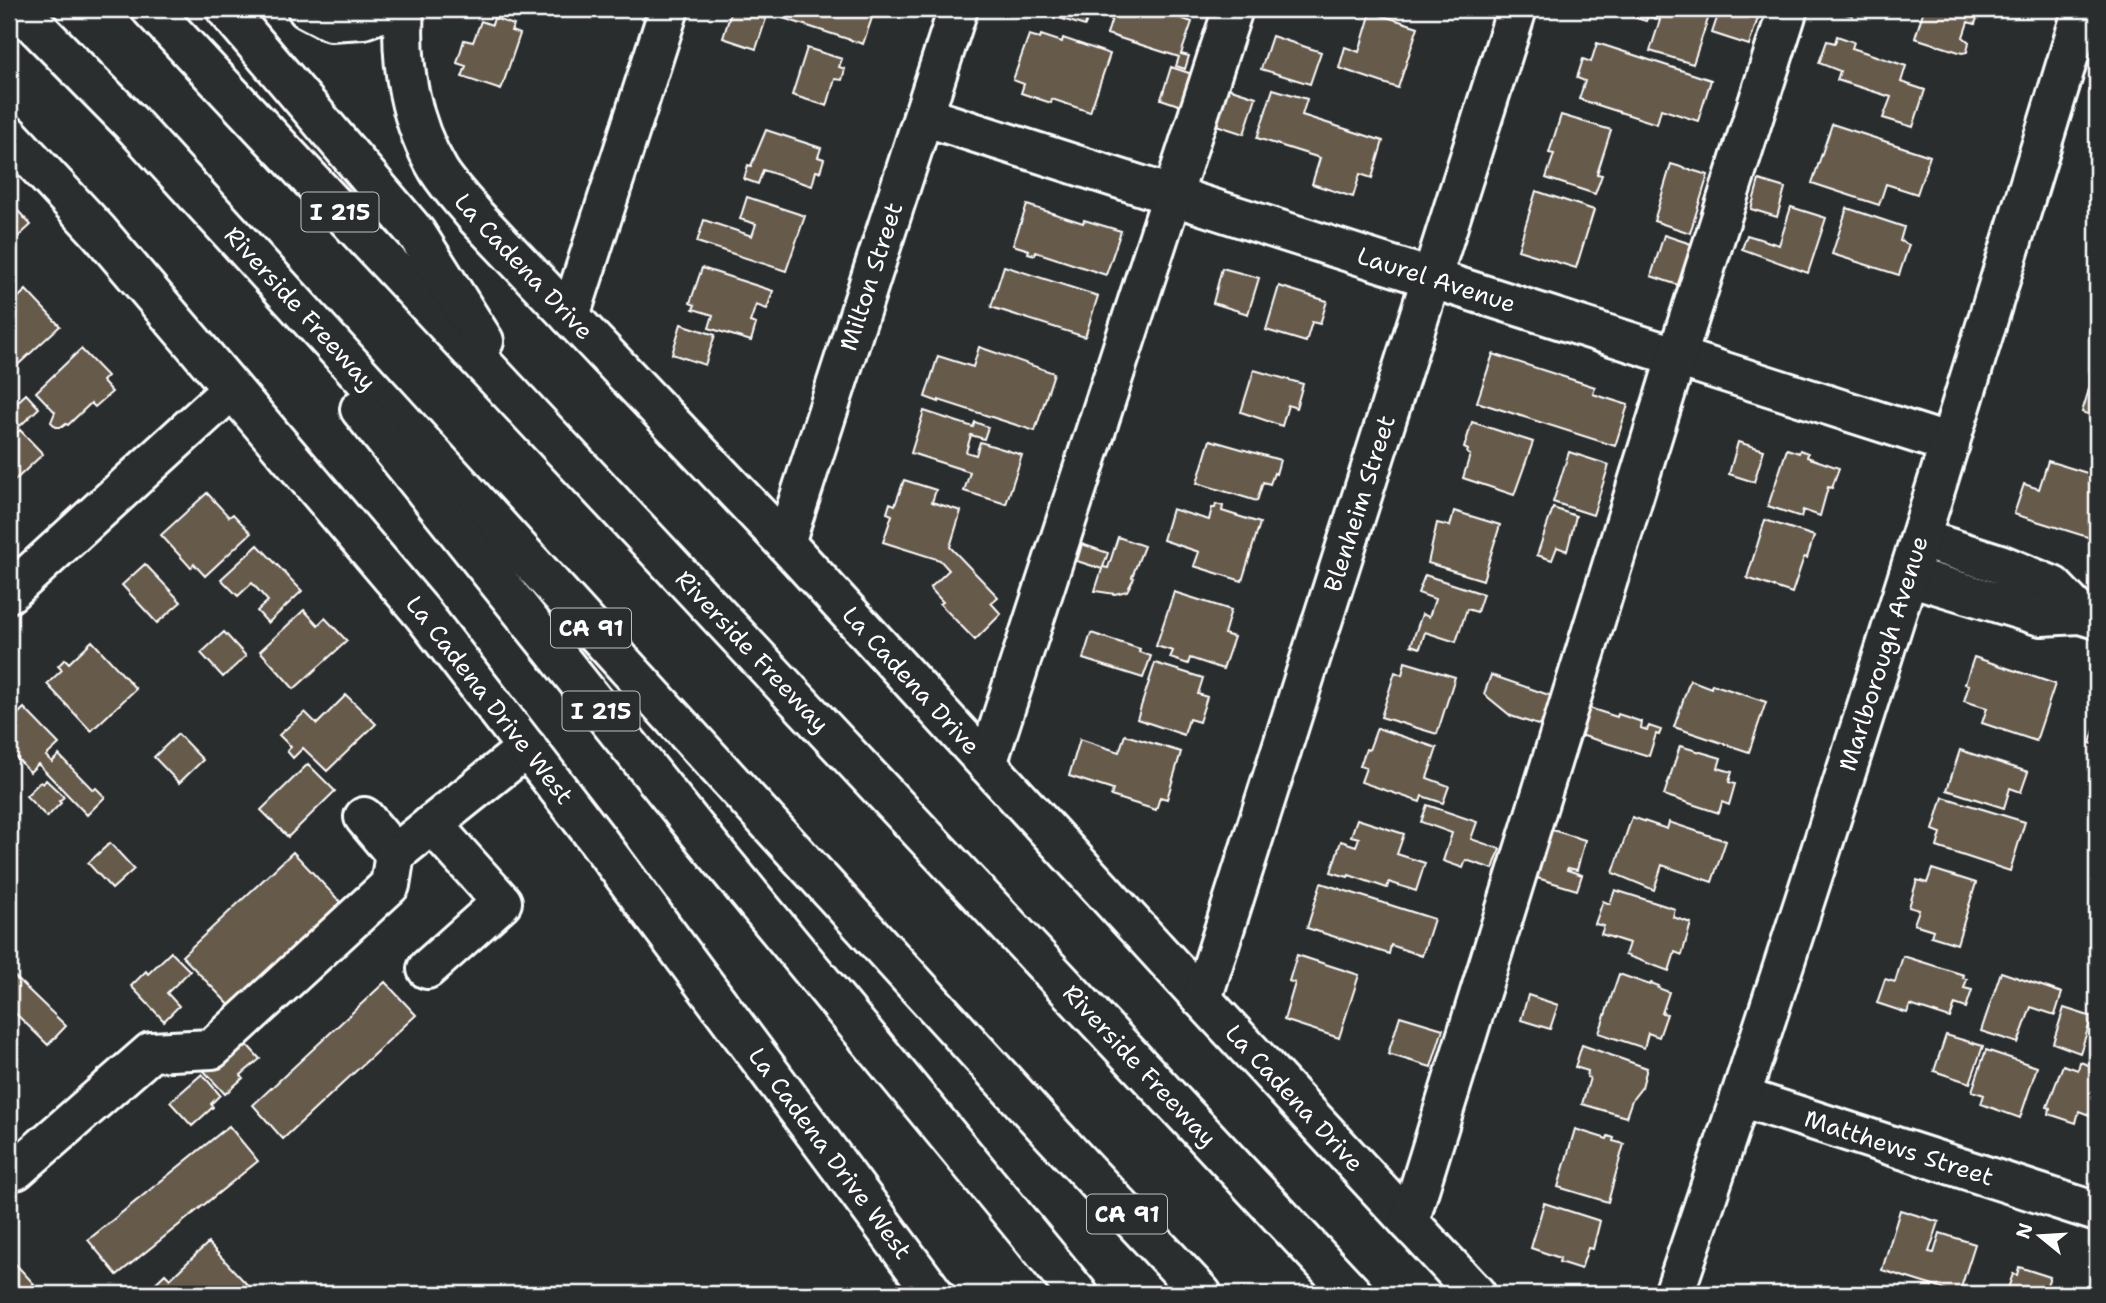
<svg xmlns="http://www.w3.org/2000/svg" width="2106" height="1303" font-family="'Shantell Sans',sans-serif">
<rect width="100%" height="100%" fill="#2a2d2e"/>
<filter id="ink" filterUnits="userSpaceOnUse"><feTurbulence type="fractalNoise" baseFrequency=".0143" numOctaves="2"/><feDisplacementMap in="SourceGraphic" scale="14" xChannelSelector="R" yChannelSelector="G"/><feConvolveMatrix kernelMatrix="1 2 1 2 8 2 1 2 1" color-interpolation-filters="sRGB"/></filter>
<g filter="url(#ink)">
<path fill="#665a4c" stroke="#fff" stroke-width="2" d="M732,9L766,19L756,49L723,38Z
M786,9H875L863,44L783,18Z
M1037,9H1090L1085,26L1036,11Z
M1115,9H1153L1192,22L1181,54L1189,56L1185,69L1176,66L1179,57L1107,34Z
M1607,9H1698L1710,13L1693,64L1650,51L1660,20L1648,16L1646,21Z
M1720,9H1761L1749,45L1712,33Z
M1830,9H1854L1852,16Z
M1924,9H1980L1975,24L1968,22L1963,37L1969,42L1967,52L1962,53L1915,38Z
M1371,12L1418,27L1398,88L1339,68L1345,47L1359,52Z
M494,18L514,25L511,31L520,34L501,90L462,77L466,66L457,63L464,40L473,42L481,21L492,25Z
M1029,35L1040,38L1041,35L1062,42L1063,38L1110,54L1090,112L1052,99L1051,103L1021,93L1024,84L1013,80Z
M1272,36L1321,52L1310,84L1261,69Z
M1837,36L1854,42L1852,48L1906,66L1901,82L1925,90L1913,127L1883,118L1891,97L1837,80L1840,71L1819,63L1827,41L1835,43Z
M1597,43L1711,80L1698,121L1661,109L1657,124L1579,99L1585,81L1577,78L1583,59L1591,62Z
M807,48L842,59L839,67L845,69L842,80L835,79L827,106L792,95Z
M1171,67L1201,77L1190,109L1161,99Z
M1222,86L1256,97L1244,134L1210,123Z
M1273,89L1307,99L1302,115L1383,141L1372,178L1360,174L1353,197L1312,184L1320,158L1257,138Z
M1561,115L1611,130L1597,174L1602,175L1595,194L1546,178L1554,154L1549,153Z
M1832,124L1930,156L1917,194L1886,184L1879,205L1812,183Z
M766,130L821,148L818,157L824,159L820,172L816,171L812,186L763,170L758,184L744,179L748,165L751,166Z
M1671,164L1708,175L1690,233L1654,221Z
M1759,180L1785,188L1777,217L1751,209Z
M1536,191L1594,210L1576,268L1518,250Z
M747,197L805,216L786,271L697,242L704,220L752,236L756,224L740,219Z
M9,201L31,225L9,245Z
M1027,205L1083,223L1084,220L1121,231L1106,275L1036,252L1035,255L1028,253L1029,250L1013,245Z
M1791,207L1826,218L1808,273L1742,249L1747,235L1779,245Z
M1847,208L1904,227L1900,241L1909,245L1899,275L1832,254Z
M1664,235L1700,247L1687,288L1651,276Z
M1004,266L1098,296L1085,337L991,307Z
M702,268L773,291L767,309L756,305L750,322L756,324L751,341L709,328L713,315L693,309L695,305L690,303Z
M1222,268L1259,278L1248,314L1213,303Z
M1279,286L1327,301L1320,324L1312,322L1306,342L1266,330Z
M26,290L60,326L9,373V306Z
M681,324L715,335L705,365L672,354Z
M979,347L1054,373L1035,431L939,400V402L925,397L938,356L973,367Z
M81,349L107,376L102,381L112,392L95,407L91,403L68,425L66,424L62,427H56L51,422L55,412L36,392Z
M1493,354L1595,387L1593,394L1628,405L1615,446L1477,402Z
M2097,364V417L2082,412Z
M1254,370L1303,384L1296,408L1288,405L1282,426L1241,412Z
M26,394L39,408L20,426L9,413V410Z
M924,411L973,427L975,422L988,427L984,439L971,435L966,452L976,455L980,442L1022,455L1006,504L964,491L970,472L911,453Z
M1472,422L1533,442L1514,495L1463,478L1470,455L1467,453L1468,450L1464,448Z
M20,430L43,454L13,482L9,478V440Z
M1210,440L1280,460L1276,474L1274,473L1270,484L1263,482L1257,501L1197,483Z
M1738,442L1764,450L1754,482L1729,474Z
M1787,449L1799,453L1800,450L1808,453L1807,457L1839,468L1832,488L1828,487L1820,516L1803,510L1801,517L1768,506Z
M1569,452L1609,465L1593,515L1553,502Z
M2048,461L2097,476V540L2014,514L2024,484L2039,489Z
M904,480L936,490L932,502L961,511L950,547L998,597L991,603L1001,614L975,640L940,604L943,602L930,588L949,570L940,560L883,542L892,515L887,513L890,503L895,505Z
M207,493L229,517L233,514L251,533L205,576L194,564L191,568L161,535Z
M1216,504L1223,506L1222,511L1260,523L1242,581L1194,566L1199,552L1163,540L1172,509L1209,520L1212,508H1215Z
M1553,508L1576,516L1567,551L1557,547L1552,560L1537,555Z
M1454,511L1500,525L1483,580L1428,563L1437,523L1450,526Z
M1765,520L1814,536L1807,558L1804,557L1792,593L1747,578Z
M1118,537L1144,546L1132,577L1134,578L1127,591L1115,594L1095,591L1102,569L1077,561L1082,544L1108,553L1103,567L1108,568Z
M258,545L302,591L268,623L257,611L268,601L252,583L238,596L221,579Z
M145,564L181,602L157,623L122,585Z
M1425,575L1483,594L1477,612L1467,609L1456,642L1425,632L1420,648L1411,645L1422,614L1429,617L1435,599L1418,593Z
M1174,592L1231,610L1224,634L1234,637L1223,669L1190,658L1188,664L1170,658L1173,651L1156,646Z
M304,610L318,625L325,618L347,641L294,689L260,651Z
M224,632L246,656L223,677L201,653Z
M1091,633L1140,649L1139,652L1151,656L1143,678L1083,659Z
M92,641L136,689L91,731L47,684L62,670L58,666L65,659L69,663Z
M1974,657L2055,684L2036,741L1982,723L1987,708L1964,701L1969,685L1965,684Z
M1405,662L1455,677L1437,734L1381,717L1395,672L1402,675Z
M1155,663L1203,678L1198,694L1207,697L1199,722L1189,719L1184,735L1137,719Z
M1491,675L1552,696L1541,726L1511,716L1484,694Z
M1690,680L1711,688L1712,684L1766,702L1749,752L1674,727Z
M346,695L376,724L327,771L303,748L293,758L287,751L291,747L279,735L305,712L317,724Z
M1586,707L1617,717L1618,714L1642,722L1641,728L1647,730L1649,726L1661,730L1659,735L1656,734L1649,756L1577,734Z
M24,708L59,744L46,756L52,762L59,755L93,790L96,788L105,797L87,815L38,764L30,772L9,750V713L11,712L15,717Z
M2097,721V745L2090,743Z
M1377,728L1437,748L1427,778L1449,786L1443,803L1422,796L1420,802L1361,782L1366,768L1360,766L1366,749L1369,750Z
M178,734L203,760L179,783L154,757Z
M1125,735L1181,752L1167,799L1160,797L1156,810L1111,796L1113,790L1069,776L1080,739L1119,752Z
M1680,746L1721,758L1718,768L1732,772L1729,782L1735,784L1729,805L1722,802L1719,813L1664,795Z
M1960,750L2028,772L2021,792L2010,788L2004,808L1947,790Z
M308,764L335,791L288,837L261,810Z
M46,780L64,797L59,801L61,803L47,817L26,796L40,782L43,784Z
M1943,797L2025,822L2010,871L1937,847L1941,833L1933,830Z
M1427,805L1477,822L1471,839L1500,849L1493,869L1466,860L1463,868L1443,861L1452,833L1421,822Z
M1632,817L1667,829L1669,822L1726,841L1712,882L1662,865L1654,890L1613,873Z
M1357,819L1404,834L1397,854L1425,863L1416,891L1389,882L1387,888L1349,875L1348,877L1331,872L1341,841L1356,846L1359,838L1351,836Z
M1549,829L1585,840L1577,870L1568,868L1567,870L1582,875L1577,890L1534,877Z
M110,843L134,869L112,889L88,863Z
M293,852L346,908L237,1013L182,956Z
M1932,869L1976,883L1957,944L1931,936L1933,930L1914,924L1919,910L1909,907L1917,880L1927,883Z
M1321,883L1434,919L1422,956L1391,945L1389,954L1307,928Z
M1615,890L1675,909L1673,917L1691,923L1682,955L1675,952L1669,971L1625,955L1629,943L1601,934L1604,926L1595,924L1603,901L1610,904Z
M171,952L190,971L167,993L179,1006L164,1021L131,986L146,971L148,974Z
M1297,955L1359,975L1339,1038L1284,1020L1295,983L1289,981Z
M1903,956L1964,975L1963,978L1967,979L1964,988L1972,990L1966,1008L1955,1004L1950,1018L1910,1005L1907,1013L1877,1003L1885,979L1895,982Z
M2001,972L2062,993L2055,1015L2031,1007L2018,1043L1981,1031Z
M11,973L66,1026L48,1045L9,1007V976Z
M1619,974L1650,985L1651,983L1659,986L1658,988L1669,992L1662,1013L1667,1014L1659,1037L1648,1033L1644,1048L1599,1033Z
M385,982L416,1015L283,1139L253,1105Z
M1528,995L1558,1005L1550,1029L1521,1020Z
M2064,1008L2092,1017L2080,1053L2053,1043Z
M1400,1016L1443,1029L1431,1067L1388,1054Z
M1946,1035L1983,1046L1970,1083L1934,1071Z
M241,1038L260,1059L241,1075L243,1078L225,1094L204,1071Z
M1582,1045L1647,1068L1642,1087L1632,1100L1626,1117L1582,1104L1590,1078L1587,1077L1588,1071L1575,1067Z
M1986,1050L2037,1067L2020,1118L1981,1104L1984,1095L1972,1091Z
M2080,1062L2097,1068V1118L2079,1111L2076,1123L2049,1114L2050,1108L2047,1107L2063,1065L2078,1070Z
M202,1074L220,1095L211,1104L213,1107L192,1126L170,1102Z
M229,1126L258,1161L117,1275L88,1240Z
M1575,1129L1607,1139L1608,1136L1614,1138L1613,1141L1624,1144L1608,1202L1558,1187Z
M1544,1203L1600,1221L1593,1249L1588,1248L1581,1269L1559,1262L1560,1258L1531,1248Z
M1900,1210L1939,1222L1929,1252L1934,1253L1940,1233L1975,1244L1959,1294L1882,1270Z
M208,1243L256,1294H144L165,1274L170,1279Z
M9,1257L34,1284L23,1294H9Z
M2019,1267L2050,1277L2047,1285L2053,1287L2051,1294H2006L2013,1274L2017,1275Z
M1798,1286L1824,1294H1786L1788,1289L1797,1292Z"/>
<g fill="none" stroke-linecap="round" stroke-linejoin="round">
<defs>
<g id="minor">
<path d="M307,9L330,21L363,19L392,9"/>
<path id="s1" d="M404,9C400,64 410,123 439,171C449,187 464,202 476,217L785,543L1202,999L1476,1294"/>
<path id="s2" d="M923,116L1950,444"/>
<path d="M570,316L669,9"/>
<path d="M1921,539L2000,564L2053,586L2080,614"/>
<path id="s3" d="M785,543L958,9"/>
<path d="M1909,576L2041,616L2080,614L2097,619"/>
<path d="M9,593L231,390"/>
<path d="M987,764L1233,9"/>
<path d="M364,817L395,854L527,748"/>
<path d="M427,969L502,902L432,824"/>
<path id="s4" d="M1202,999L1517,9"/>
<path id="s5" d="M1741,1097L2097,1212"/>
<path d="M16,1170L151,1052L212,1049L390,885L395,854"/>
<path d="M1409,1222L1677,356L1788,9"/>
<path id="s6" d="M1674,1294C1819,869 1952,439 2083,9"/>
</g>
<g id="major">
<path id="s7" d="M9,135L99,232L423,614L596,838L934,1294"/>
</g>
<g id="highway">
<path id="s8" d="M19,9L131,123L1052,1134L1202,1294"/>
<path id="s9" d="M151,9L1353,1294"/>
<path d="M226,9L416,233L484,341"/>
<path d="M360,409L696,829L1078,1294"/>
</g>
</defs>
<use href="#minor" stroke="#fff" stroke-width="44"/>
<use href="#major" stroke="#fff" stroke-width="44"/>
<use href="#highway" stroke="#fff" stroke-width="44"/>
<use href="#minor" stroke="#2a2d2e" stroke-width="38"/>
<use href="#major" stroke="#2a2d2e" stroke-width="38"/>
<use href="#highway" stroke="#2a2d2e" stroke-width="38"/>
</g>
</g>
<g text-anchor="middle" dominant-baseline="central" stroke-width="5" stroke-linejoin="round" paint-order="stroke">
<g fill="#2a2d2e" stroke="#bfc0c0" stroke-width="2">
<rect x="301.5" y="192.5" width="77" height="39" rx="5"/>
<rect x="551" y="608.5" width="80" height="39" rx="5"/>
<rect x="562.5" y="691.5" width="77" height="39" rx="5"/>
<rect x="1087" y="1194.5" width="80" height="39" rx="5"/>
</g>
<g font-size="23" font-weight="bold" fill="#fff">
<text x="340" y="212">I 215</text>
<text x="591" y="628">CA 91</text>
<text x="601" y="711">I 215</text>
<text x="1127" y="1214">CA 91</text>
</g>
<g font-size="24" fill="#fff" stroke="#2a2d2e">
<text stroke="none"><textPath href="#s1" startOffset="296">La Cadena Drive</textPath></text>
<text stroke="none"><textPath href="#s3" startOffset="280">Milton Street</textPath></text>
<text stroke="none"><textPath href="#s2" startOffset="539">Laurel Avenue</textPath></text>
<text stroke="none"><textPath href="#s8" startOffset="411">Riverside Freeway</textPath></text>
<text stroke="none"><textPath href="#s4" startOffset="520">Blenheim Street</textPath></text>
<text stroke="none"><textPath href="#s9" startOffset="880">Riverside Freeway</textPath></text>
<text stroke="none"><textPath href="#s6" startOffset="674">Marlborough Avenue</textPath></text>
<text stroke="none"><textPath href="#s1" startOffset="863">La Cadena Drive</textPath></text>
<text stroke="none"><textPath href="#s7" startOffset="742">La Cadena Drive West</textPath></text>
<text stroke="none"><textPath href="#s9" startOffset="1447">Riverside Freeway</textPath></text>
<text stroke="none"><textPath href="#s1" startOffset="1430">La Cadena Drive</textPath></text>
<text stroke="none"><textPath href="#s5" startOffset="166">Matthews Street</textPath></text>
<text stroke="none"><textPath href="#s7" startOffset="1309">La Cadena Drive West</textPath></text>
</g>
</g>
<rect width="2106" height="1303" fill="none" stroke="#2a2d2e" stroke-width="35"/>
<rect x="18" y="18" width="2071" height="1268" fill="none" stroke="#fff" stroke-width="2.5" filter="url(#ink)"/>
<g transform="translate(2040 1236) rotate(288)" stroke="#2a2d2e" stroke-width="5" paint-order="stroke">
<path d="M0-5L12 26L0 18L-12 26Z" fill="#ffffff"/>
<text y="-10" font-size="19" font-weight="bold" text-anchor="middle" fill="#ffffff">N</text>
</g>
</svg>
